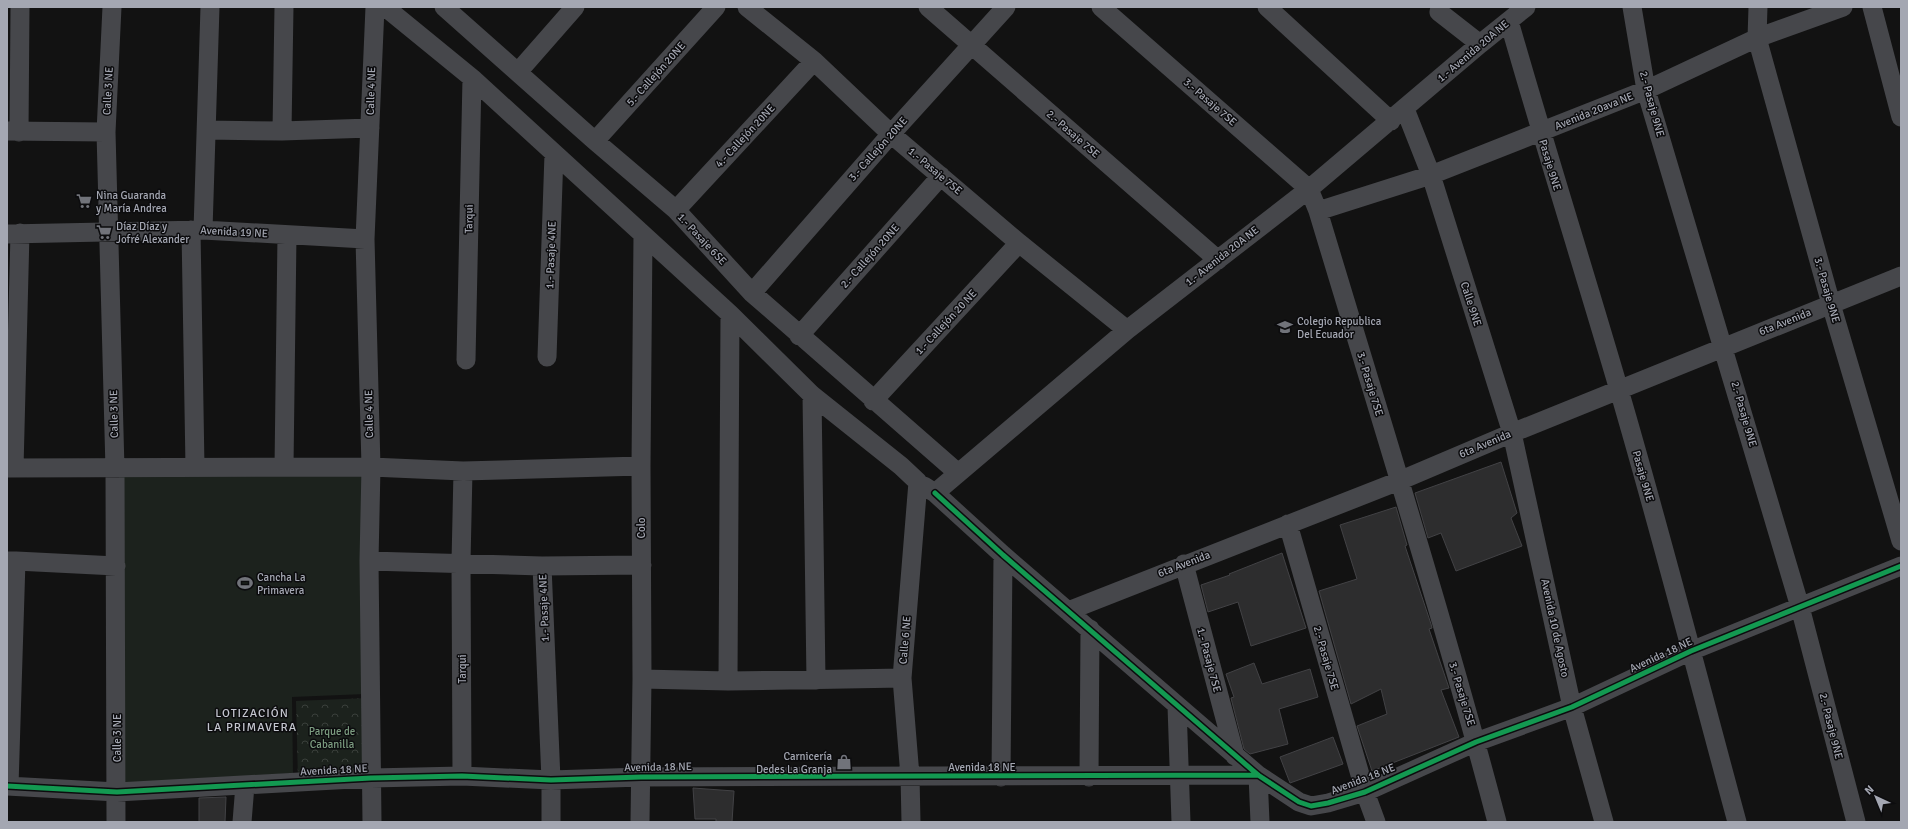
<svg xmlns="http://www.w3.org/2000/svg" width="1908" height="829" font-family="Signika,sans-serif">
<defs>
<pattern id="park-crowns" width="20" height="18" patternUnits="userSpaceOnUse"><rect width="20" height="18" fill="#1c221d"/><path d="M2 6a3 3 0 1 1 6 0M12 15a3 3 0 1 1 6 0" fill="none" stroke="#3a3f3b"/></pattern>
</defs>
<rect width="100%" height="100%" fill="#121212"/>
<path fill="#1c221d" d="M374,468L366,694L292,697L293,773L121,785L119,472Z"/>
<path fill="url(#park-crowns)" d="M369,698L367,775L298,779L296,701Z"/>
<path fill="#2d2d2e" stroke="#424245" d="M1501,462L1517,513L1511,518L1522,546L1456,571L1441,533L1428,538L1415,493Z
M1396,507L1407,545L1405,546L1431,624L1432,628L1429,629L1449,688L1441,690L1459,737L1372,771L1357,726L1387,714L1381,689L1351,704L1319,591L1357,579L1340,525Z
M1282,553L1306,628L1251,646L1238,602L1208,612L1201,585L1230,575L1229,574Z
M1254,663L1262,684L1310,669L1318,697L1279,709L1288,744L1250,754L1244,749L1231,698L1234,697L1226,674Z
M1333,737L1343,764L1290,783L1280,757Z
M693,788L734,791L732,822H716V819H695Z
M226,797L225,822H199V798Z"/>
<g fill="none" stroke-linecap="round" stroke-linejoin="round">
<path stroke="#46474b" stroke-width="19" d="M112,7L106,132L115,469L116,822
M385,7L472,78L730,314L812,395L901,466L918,482L902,678L910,776L911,822
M444,7L595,141L676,210L752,293L958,473
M747,7L814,61L891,134L1019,243L1127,330
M928,7L1218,260
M1101,7L1309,189L1318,211C1379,414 1443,617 1497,822
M1267,7L1391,121
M1440,7L1439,12L1480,44
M1632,7L1646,90L1800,607L1856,822
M1758,7L1757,38L1831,304L1901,541
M1872,7L1901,117
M1509,21C1544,144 1583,267 1619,390C1661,533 1698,678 1737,822
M518,72L575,7
M1405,109L1431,175L1512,433L1572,707L1604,822
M206,130L282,131L370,128
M7,131L106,132
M282,131L284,7
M19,132L20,7
M595,141L716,7
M676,210L814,61
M1318,211L1431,175L1646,90L1757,38L1843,7
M191,230L195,467
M203,230L210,7
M7,234L203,230L365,239
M752,293L891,134L1006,7
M799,336L941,176
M547,357L554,154
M466,360L472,78
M812,395L816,680
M873,401L1019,243
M284,467L287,235
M7,468L371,467L463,471L641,466
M14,468L20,233
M924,486L935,493L1127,330L1309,189L1480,44L1526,7
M935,493L1003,555L1258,775L1299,802L1311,806L1328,803L1365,792L1476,742L1572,707L1691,651L1901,566
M1288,524L1365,792L1376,822
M7,561H16L9,786
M16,561L116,566
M369,561L542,566L551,780V822
M1184,564L1235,756
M542,566L642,565
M1068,611L1399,481L1512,433L1901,276
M642,679L728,681L902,678
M728,681L730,314
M1177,706L1181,822
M1258,775L1260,822
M462,776L461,562L463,471
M1001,777L1003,555
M1089,777L1090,629
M7,786L117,792L371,778L462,776L551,780L641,777L1258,775
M242,822L245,785
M372,822L369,561L371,467L365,239L375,7
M640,822L642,679L641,466L643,235"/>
<defs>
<path id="cycleway" d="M935,493L1003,555L1258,775L1299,802L1311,806L1328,803L1365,792L1476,742L1572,707L1691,651L1901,566
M7,786L117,792L371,778L462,776L551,780L641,777L1258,775"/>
</defs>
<use href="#cycleway" stroke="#0c0c0e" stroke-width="8"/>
<use href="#cycleway" stroke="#139951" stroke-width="5"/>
</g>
<defs>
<symbol id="supermarket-bare" viewBox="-9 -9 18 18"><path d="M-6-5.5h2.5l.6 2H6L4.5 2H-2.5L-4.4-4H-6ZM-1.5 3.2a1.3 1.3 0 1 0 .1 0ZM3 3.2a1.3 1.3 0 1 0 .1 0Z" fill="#71737a" stroke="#0c0c0e" stroke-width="2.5" paint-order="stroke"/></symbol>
<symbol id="school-bare" viewBox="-9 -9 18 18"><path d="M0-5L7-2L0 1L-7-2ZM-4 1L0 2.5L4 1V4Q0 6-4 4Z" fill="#71737a" stroke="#0c0c0e" stroke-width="2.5" paint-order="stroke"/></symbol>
<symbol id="stadium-bare" viewBox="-9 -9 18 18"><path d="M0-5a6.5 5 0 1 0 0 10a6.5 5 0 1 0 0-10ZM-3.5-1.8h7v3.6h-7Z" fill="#71737a" stroke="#0c0c0e" stroke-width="2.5" paint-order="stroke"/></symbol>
<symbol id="shop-bare" viewBox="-9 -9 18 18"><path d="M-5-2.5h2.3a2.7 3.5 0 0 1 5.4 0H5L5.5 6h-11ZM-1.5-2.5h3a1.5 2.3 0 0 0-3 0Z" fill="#71737a" stroke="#0c0c0e" stroke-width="2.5" paint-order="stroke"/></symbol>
</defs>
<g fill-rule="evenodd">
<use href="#supermarket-bare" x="73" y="190" width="22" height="22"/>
<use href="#supermarket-bare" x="93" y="221" width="22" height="22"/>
<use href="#school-bare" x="1274" y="316" width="22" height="22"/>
<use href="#stadium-bare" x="234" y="572" width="22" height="22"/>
<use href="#shop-bare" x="833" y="751" width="22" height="22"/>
</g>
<g text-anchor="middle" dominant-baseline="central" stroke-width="3" stroke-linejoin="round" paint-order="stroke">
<g font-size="11" fill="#a4a7b2" stroke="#0c0c0e">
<text transform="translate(1473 51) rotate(-40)">1.- Avenida 20A NE</text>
<text transform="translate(656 74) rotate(-48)">5.- Callejón 20NE</text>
<text transform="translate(108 91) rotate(-87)">Calle 3 NE</text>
<text transform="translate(371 91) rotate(-88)">Calle 4 NE</text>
<text transform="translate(1210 102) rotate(41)">3.- Pasaje 7SE</text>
<text transform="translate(1652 104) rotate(75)">2.- Pasaje 9NE</text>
<text transform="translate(1594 111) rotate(-22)">Avenida 20ava NE</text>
<text transform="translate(1073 134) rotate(41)">2.- Pasaje 7SE</text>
<text transform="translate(745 136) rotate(-47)">4.- Callejón 20NE</text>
<text transform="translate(878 149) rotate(-48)">3.- Callejón 20NE</text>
<text transform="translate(1550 165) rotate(73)">Pasaje 9NE</text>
<text transform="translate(935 171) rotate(40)">1.- Pasaje 7SE</text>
<text transform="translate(469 219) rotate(-89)">Tarqui</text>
<text transform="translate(234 232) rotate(3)">Avenida 19 NE</text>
<text transform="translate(702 239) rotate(47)">1.- Pasaje 6SE</text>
<text transform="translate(551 255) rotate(-88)">1.- Pasaje 4NE</text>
<text transform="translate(870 256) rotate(-48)">2.- Callejón 20NE</text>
<text transform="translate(1222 256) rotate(-38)">1.- Avenida 20A NE</text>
<text transform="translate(1827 290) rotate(74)">3.- Pasaje 9NE</text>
<text transform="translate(1471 304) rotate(72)">Calle 9NE</text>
<text transform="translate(946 322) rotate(-47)">1.- Callejón 20 NE</text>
<text transform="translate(1785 322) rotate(-22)">6ta Avenida</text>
<text transform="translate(1370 384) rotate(73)">3.- Pasaje 7SE</text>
<text transform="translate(114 414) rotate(-91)">Calle 3 NE</text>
<text transform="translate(369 414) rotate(-91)">Calle 4 NE</text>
<text transform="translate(1744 414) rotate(74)">2.- Pasaje 9NE</text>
<text transform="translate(1485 444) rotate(-23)">6ta Avenida</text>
<text transform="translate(1643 476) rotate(74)">Pasaje 9NE</text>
<text transform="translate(641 528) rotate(-90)">Colo</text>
<text transform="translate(1184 564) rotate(-21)">6ta Avenida</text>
<text transform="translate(544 608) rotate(-92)">1.- Pasaje 4NE</text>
<text transform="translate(1555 628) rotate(78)">Avenida 10 de Agosto</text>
<text transform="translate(905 640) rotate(-85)">Calle 6 NE</text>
<text transform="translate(1661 655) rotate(-25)">Avenida 18 NE</text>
<text transform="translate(1326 658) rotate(74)">2.- Pasaje 7SE</text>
<text transform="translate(1209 660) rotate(75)">1.- Pasaje 7SE</text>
<text transform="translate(462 669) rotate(-90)">Tarqui</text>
<text transform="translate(1462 694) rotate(73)">3.- Pasaje 7SE</text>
<text transform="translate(1831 726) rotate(76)">2.- Pasaje 9NE</text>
<text transform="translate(117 738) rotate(-90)">Calle 3 NE</text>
<text transform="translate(658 767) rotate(-1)">Avenida 18 NE</text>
<text x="982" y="767">Avenida 18 NE</text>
<text transform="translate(334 770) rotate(-3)">Avenida 18 NE</text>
<text transform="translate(1363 779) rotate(-21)">Avenida 18 NE</text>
</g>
<g font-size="11" fill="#a4a7b2" stroke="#0c0c0e" text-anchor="start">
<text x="96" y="195">Nina Guaranda<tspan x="96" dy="13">y María Andrea</tspan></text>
<text x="116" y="226">Díaz Díaz y<tspan x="116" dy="13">Jofré Alexander</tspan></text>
<text x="1297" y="321">Colegio Republica<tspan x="1297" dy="13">Del Ecuador</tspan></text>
<text x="257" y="577">Cancha La<tspan x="257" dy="13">Primavera</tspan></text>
<text x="832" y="756" text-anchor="end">Carnicería<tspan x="832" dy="13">Dedes La Granja</tspan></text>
</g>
<g font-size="11" fill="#7c9c80" stroke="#0c0c0e">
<text x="332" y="731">Parque de<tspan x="332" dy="13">Cabanilla</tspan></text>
</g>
<g font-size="12" letter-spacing="1" fill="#c4c6cf" stroke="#0c0c0e">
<text x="252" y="713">LOTIZACIÓN<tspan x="252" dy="14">LA PRIMAVERA</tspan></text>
</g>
</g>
<rect width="1908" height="829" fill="none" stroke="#a4a7b2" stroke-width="16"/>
<g transform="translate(1876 797) rotate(316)" stroke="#0c0c0e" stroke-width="3" paint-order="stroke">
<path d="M0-3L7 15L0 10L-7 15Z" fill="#a4a7b2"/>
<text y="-6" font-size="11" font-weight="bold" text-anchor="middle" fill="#a4a7b2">N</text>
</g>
</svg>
